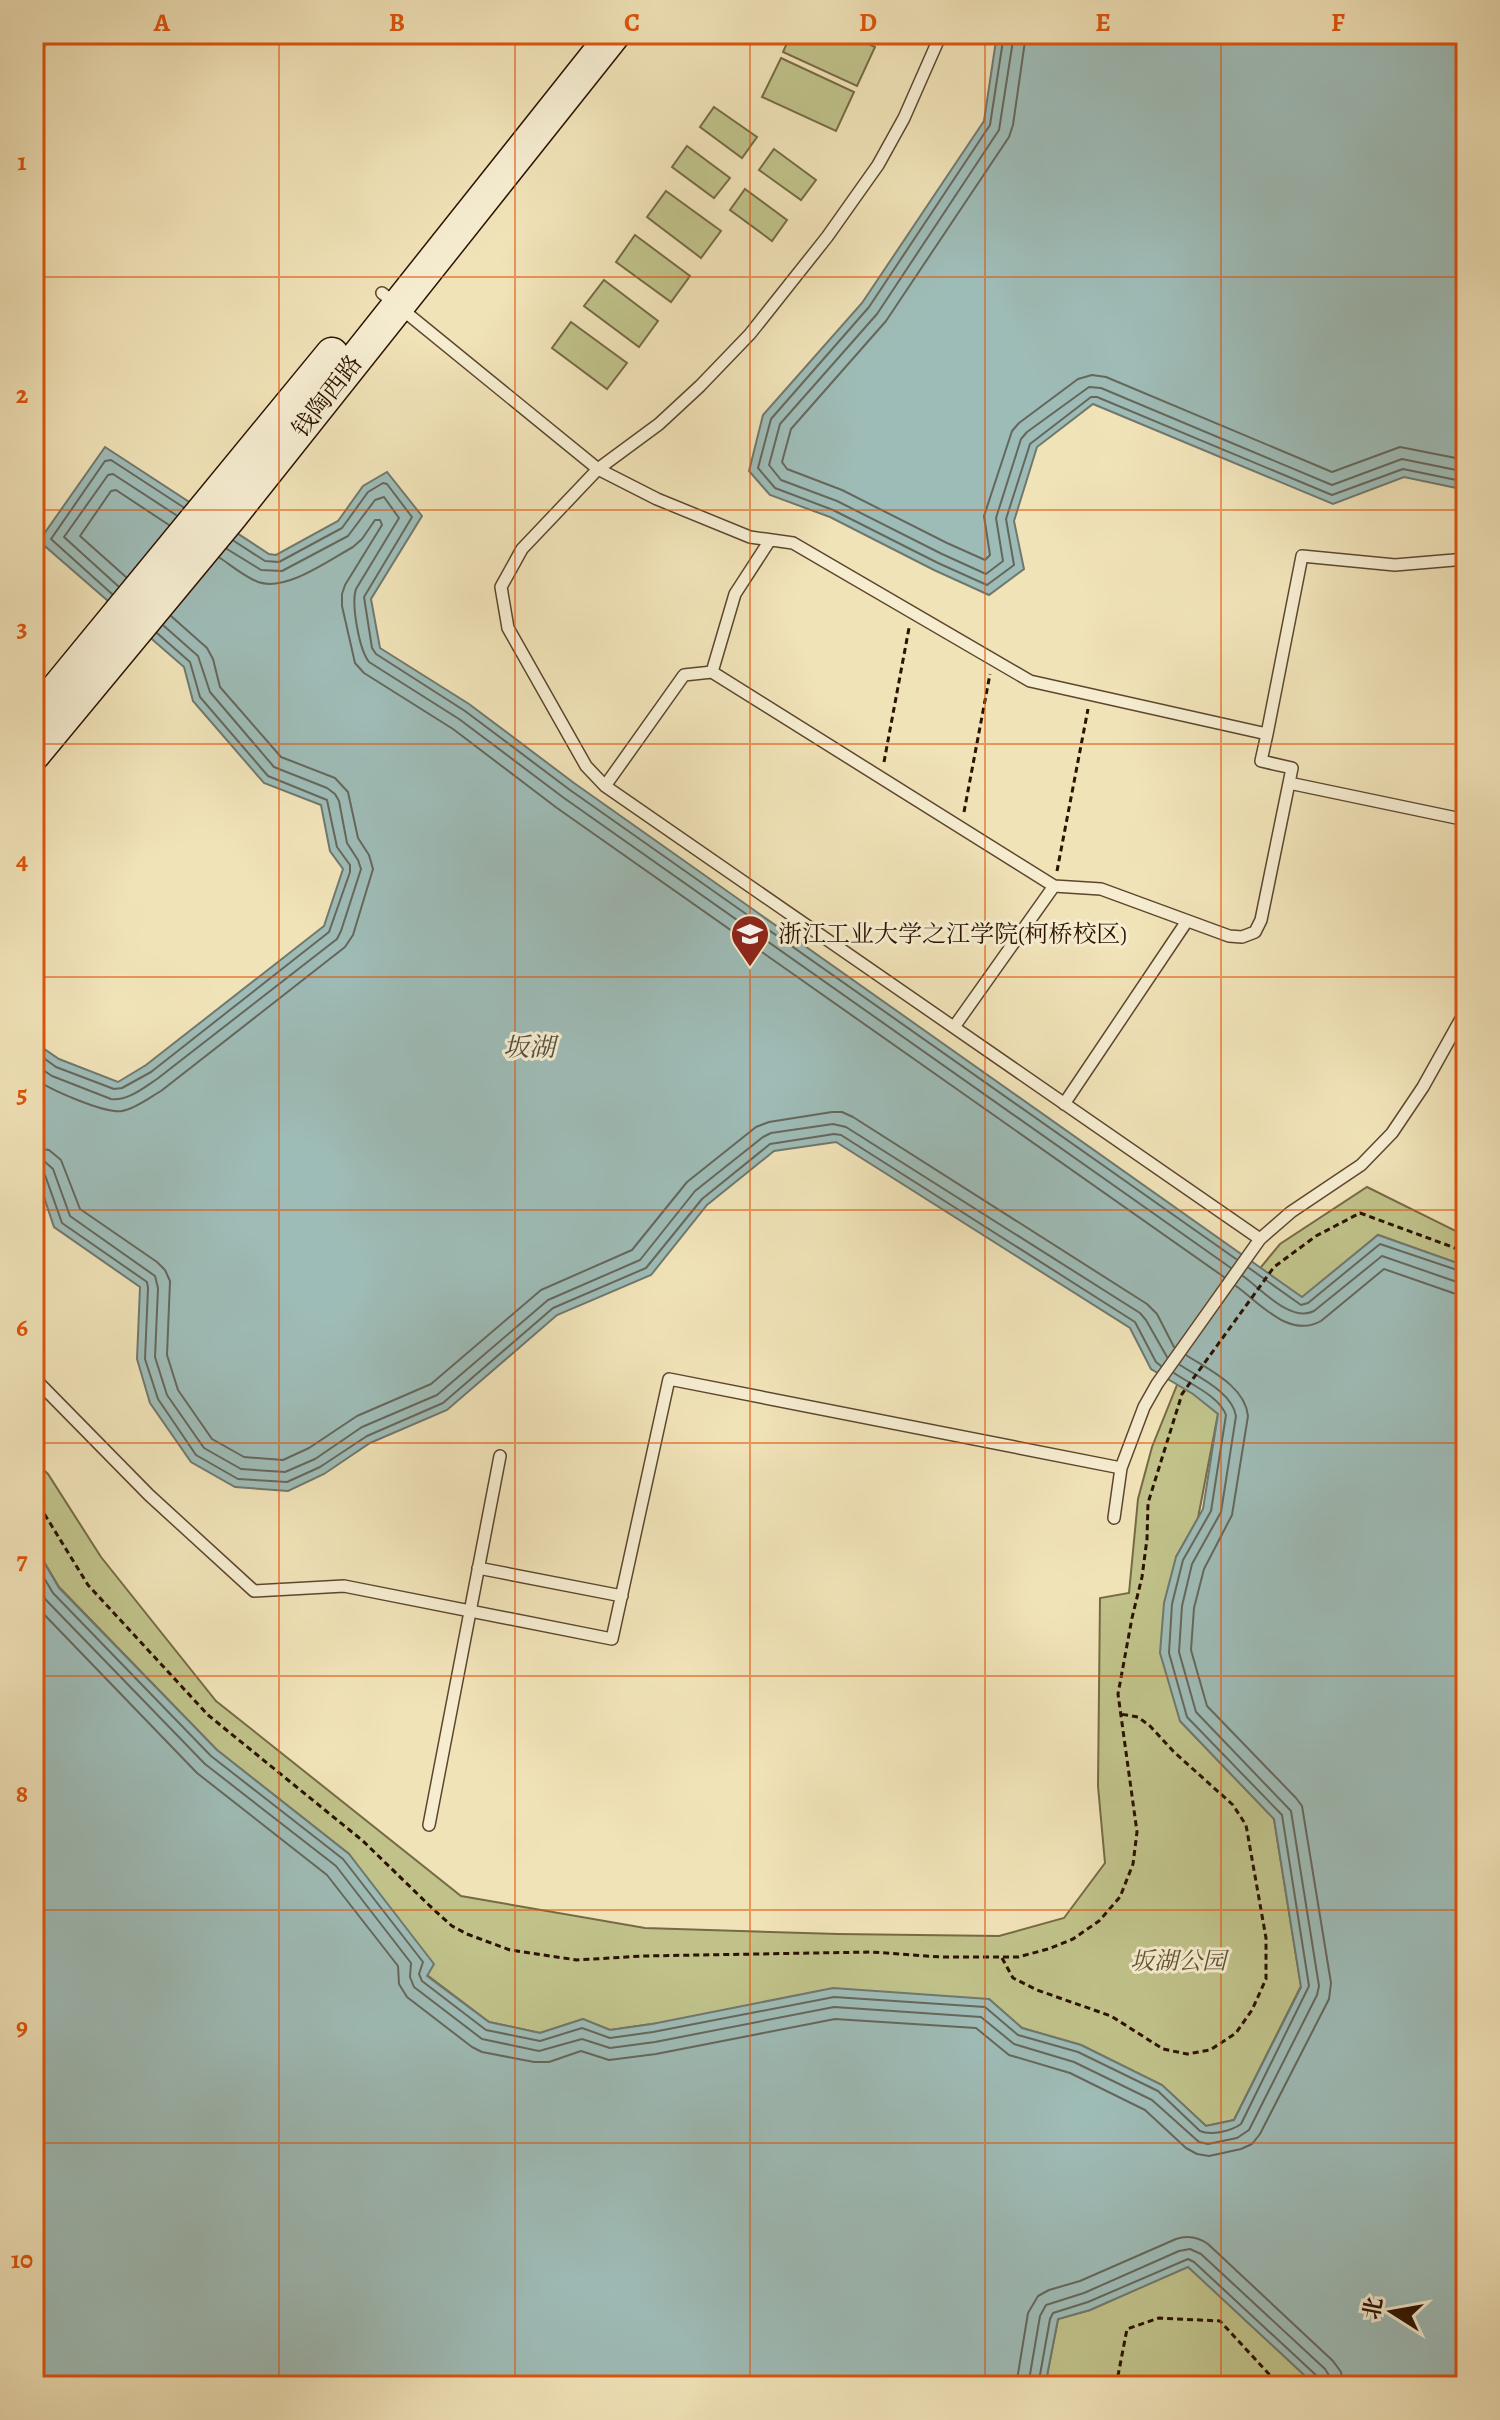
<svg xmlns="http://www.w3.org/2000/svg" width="1500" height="2420" font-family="Alegreya,'Noto Serif SC',serif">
<rect width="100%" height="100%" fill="#f1e3b8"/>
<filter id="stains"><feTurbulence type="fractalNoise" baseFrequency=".0025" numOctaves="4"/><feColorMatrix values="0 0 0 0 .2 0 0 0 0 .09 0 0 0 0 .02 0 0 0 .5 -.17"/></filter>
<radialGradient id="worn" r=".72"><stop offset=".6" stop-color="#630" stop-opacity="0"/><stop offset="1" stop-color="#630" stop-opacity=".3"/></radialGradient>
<path fill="#c0c28a" stroke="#766a45" stroke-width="2" d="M791,34H848L875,47L857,86L783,52Z
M781,58L854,92L836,131L762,97Z
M714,107L757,137L742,158L700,127Z
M687,146L730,178L714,198L672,167Z
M774,149L816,180L801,200L759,170Z
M745,189L787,220L772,241L730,210Z
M666,191L721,231L701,258L647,217Z
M635,235L690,276L671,302L616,262Z
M604,280L658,321L639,347L584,306Z
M571,322L627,363L607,389L552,348Z
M1367,1187L1466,1236V1268L1463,1265L1378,1235L1302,1298L1218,1414L1198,1518L1176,1557L1180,1721L1274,1819L1301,1986L1234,2120L1206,2126L1162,2085L1081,2045L1022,2028L989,1999L652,2024L610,2030L583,2019L540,2033L489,2022L427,1975L349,1854L217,1750L59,1587L34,1545V1461L48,1474L101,1557L216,1701L461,1896L645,1928L838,1934L999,1936L1064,1918L1105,1863L1098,1786L1100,1598L1129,1593L1138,1499L1152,1447L1177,1385L1261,1267L1280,1244Z
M1188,2266L1316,2386H1045L1058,2319L1090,2310Z"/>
<path fill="#9ebcb7" stroke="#70786e" stroke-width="2" d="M997,34H1466V490L1404,477L1333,504L1093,404L1037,447L1014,521L1024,569L989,595L934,570L830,517L770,495L749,471L763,415L862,303L984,121Z
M105,447L269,554L276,555L338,521L363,486L387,472L422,516L371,599L380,648L469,704L574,783L1302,1297L1378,1235L1463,1265L1466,1268V2386H1316L1188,2267L1090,2310L1058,2319L1045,2386H34V1545L59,1588L217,1750L349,1854L434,1964L427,1976L489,2022L540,2033L583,2019L610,2030L652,2024L833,1988L989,1999L1022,2028L1081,2045L1162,2085L1206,2126L1234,2120L1301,1987L1274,1819L1180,1721L1160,1653L1164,1603L1176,1557L1203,1509L1218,1414L1193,1394L1151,1369L1130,1328L836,1142L774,1151L707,1205L651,1275L557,1315L447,1410L370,1443L324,1474L288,1491L235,1487L191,1462L150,1403L137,1359L140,1287L54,1227L34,1167V1042L59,1059L118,1082L146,1065L324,926L343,869L330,851L321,805L264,783L193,701L184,667L39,541Z"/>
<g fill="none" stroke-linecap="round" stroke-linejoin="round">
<path stroke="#65675c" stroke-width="2" d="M1004,34L990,125L869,307L771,419L758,468L775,488L833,510L938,563L987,585L1014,565L1006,519L1030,444L1091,397H1097L1332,495L1403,469L1466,482
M1014,34L999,130L877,314L780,424L769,465L781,480L837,501L942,554L986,574L1003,561L996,518L1021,439L1027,432L1089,387L1101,388L1332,485L1402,459L1466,472
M1026,34L1013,125L1009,137L886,321L791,429L782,462L787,469L842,490L947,543L985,560L990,555L984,516L1012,431L1019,423L1078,379L1092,375L1106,377L1332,472L1400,447L1466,460
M234,541L265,561L279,562L342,528L368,492L383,483L387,484L412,517L364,597L372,648L376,654L465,711L570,790L1236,1259
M227,549L261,570L282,571L348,536L375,500L384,497L399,518L356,589C351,604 359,649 369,662L459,719L564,798L1231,1268
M220,558C232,566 245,577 258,582C286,592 329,560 353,547L362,539L375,520H380L382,525L345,585L342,594V606L355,663L364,673L453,729L557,808L1224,1277
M126,577L80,536L111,491L116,490L169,525
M118,586L64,537L108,475L113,474L176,515
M112,594L51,539L105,461L111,460L183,507
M34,1051L56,1067L114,1089L122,1088L151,1072L329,932L350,872V865L337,847L327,800L268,776L200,697L190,662L157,633
M34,1064L52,1076L111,1099C128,1101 143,1088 157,1079L337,939L341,931L361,869L358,860L347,843L339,801L335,794L327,788L274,767L210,692L198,656L164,626
M34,1078C48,1089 105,1114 122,1111C135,1109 149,1098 161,1091L345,947L353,935L373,869L369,855L358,838L348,792L335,778L281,757L220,687L213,659L207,648L171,616
M34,1148L49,1150L61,1160L80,1209L157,1262L165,1270L170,1281L167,1355L178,1390L212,1439L244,1457L283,1460L309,1448L357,1416L431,1384L541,1290L632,1250L687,1182L756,1127L769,1122L832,1112H842L853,1117L1147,1304L1157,1314L1174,1347
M34,1160L44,1161L53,1169L70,1216L155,1276L158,1288L155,1357L167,1395L204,1448L241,1469L285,1472L315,1459L362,1427L437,1395L548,1300L640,1260L695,1191L763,1137L771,1133L833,1124L846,1127L1140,1313L1146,1320L1167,1357
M34,1170H40L45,1175L62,1223L147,1282L148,1288L145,1359L158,1399L196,1455L238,1479L287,1482L320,1467L367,1436L443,1403L553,1308L646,1268L702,1199L770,1144L834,1134L841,1135L1135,1322L1156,1362L1161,1366
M1249,1268L1301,1305L1308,1303L1380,1244L1466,1273
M1243,1276C1261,1289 1291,1323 1314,1311L1382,1256L1457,1282L1466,1283
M1236,1286C1260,1303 1289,1339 1321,1321L1384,1269L1453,1293L1466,1295
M34,1561L53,1593L211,1756L343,1859L423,1962L419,1974L422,1981L486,2030L540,2041L582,2028L610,2038L653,2032L834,1997L985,2007L1018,2035L1078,2052L1158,2091L1200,2131C1211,2136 1231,2131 1241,2124L1309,1986L1282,1815L1187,1717L1169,1653L1172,1604L1183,1560L1211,1511L1226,1415C1219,1396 1190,1384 1174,1373
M34,1580L46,1600L205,1764L336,1866L411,1963L410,1977L414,1987L482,2039L539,2051L582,2039L610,2048L655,2042L834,2007L981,2017L1014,2044L1074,2062L1152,2100L1199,2142L1208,2144L1237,2138L1249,2130L1317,1995L1319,1986L1291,1811L1196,1712L1179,1652L1182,1606L1192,1564L1221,1512L1236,1416C1232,1392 1198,1377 1180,1365
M34,1604L197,1773L327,1875L398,1966L399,1984L407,1997L472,2047L482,2052L534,2062H549L581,2051L609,2060L656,2054L835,2019L976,2028L1009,2055L1070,2073L1145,2110L1186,2148L1197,2154L1209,2156L1241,2149L1252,2144L1260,2134L1329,1999L1331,1983L1302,1806L1296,1798L1207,1706L1191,1650L1194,1608L1204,1569L1232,1515L1248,1416C1245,1386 1209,1370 1186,1355
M1016,2386L1028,2313L1038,2296L1049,2290L1080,2281L1176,2239C1188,2235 1198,2237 1208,2244L1333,2361L1341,2372L1343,2386
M1028,2386L1040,2316L1046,2305L1084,2293L1179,2251L1190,2249L1201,2254L1325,2369L1330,2377L1331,2386
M1038,2386L1050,2319L1053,2313L1088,2302L1188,2259L1194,2262L1318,2377L1321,2386"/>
<path stroke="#9ebcb7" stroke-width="20" d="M34,46L43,34"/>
<defs>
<path id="lane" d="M941,34L904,118L878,165L827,237L750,334L700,386L659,424L598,469L522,549L501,587L508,628L586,766L605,786L1260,1239
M382,293L598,469L657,499L750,537L793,543L1030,681L1267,734L1302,556L1395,565L1466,559
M770,540L735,594L712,672L1054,886L1101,889L1229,936L1242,937L1255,932L1261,920L1289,783
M1267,734L1261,761L1292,768L1289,783L1466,820
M605,786L684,675L712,672
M954,1027L1054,886
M1064,1104L1187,921
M34,1378L149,1495L254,1591L344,1586L612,1639L669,1379L1121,1468
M1114,1518L1121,1468L1144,1407L1157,1384L1260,1239L1291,1212L1361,1165L1392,1133L1423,1087L1462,1017L1466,1004
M478,1568L622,1596
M429,1825L500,1456"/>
<path id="secondary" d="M34,717L332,354
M34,754L231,516L614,34"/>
</defs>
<use href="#lane" stroke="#5d462e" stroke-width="14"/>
<use href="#secondary" stroke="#2c1200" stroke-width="35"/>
<path stroke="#2c1200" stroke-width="3" stroke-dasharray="6 4" stroke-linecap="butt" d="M884,762L909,628
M964,812L990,674
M1057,871L1088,709
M34,1497L88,1585L208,1715L363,1841L433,1909L452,1926L467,1934L510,1950L577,1960L643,1956L871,1952L941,1957H1018L1048,1949L1073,1939L1099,1921L1120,1897L1133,1864L1137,1832L1118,1694L1132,1618L1142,1577L1147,1539L1148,1503L1182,1394L1274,1267L1316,1236L1360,1213L1466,1252
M1002,1958L1013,1978L1037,1990L1111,2016L1163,2049L1187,2054L1210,2050L1236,2033L1252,2010L1266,1979V1938L1246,1825L1233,1805L1174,1752L1150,1726L1138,1717L1120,1714
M1116,2386L1127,2329L1159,2318L1220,2321L1280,2386"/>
<use href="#lane" stroke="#f6edd1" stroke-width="11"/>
<use href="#secondary" stroke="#f6edd1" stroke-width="32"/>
</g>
<path fill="none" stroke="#df550b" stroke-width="2" stroke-opacity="0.55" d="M279,34V2386M515,34V2386M750,34V2386M985,34V2386M1221,34V2386M34,277H1466M34,510H1466M34,744H1466M34,977H1466M34,1210H1466M34,1443H1466M34,1676H1466M34,1910H1466M34,2143H1466"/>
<defs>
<symbol id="university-pin" viewBox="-11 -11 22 30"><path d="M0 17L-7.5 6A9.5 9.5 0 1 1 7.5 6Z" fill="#8f2418" stroke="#f6edd1"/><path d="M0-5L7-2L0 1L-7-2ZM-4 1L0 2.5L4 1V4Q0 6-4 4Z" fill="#fff"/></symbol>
</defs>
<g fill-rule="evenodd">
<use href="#university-pin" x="728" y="912" width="44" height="60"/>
</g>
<g text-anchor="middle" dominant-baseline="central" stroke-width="6" stroke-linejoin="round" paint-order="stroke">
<g font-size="24" fill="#2c1200" stroke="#f6edd1">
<text transform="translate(327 396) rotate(-52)">钱陶西路</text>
</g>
<g font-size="24" fill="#2c1200" stroke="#f6edd1" text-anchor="start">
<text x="778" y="934">浙江工业大学之江学院(柯桥校区)</text>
</g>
<g font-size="24" font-style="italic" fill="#605030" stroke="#f6edd1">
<text x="1178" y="1961">坂湖公园</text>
</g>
<g font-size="26" font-style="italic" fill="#544e40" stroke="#f6edd1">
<text x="529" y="1047">坂湖</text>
</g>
</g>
<rect width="1500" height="2420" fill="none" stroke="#f1e3b8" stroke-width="88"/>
<g transform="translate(1392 2312) rotate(281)" stroke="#f6edd1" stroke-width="6" paint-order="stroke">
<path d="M0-6L14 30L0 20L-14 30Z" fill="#2c1200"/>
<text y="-12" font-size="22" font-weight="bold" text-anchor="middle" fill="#2c1200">北</text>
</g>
<rect x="44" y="44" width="1412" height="2332" fill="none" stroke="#df550b" stroke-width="3"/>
<g font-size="26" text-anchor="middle" font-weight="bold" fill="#df550b">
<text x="162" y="31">A</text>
<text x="397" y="31">B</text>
<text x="632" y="31">C</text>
<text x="868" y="31">D</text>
<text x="1103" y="31">E</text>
<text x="1338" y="31">F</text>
<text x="22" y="170">1</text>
<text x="22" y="403">2</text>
<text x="22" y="636">3</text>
<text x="22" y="869">4</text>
<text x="22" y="1102">5</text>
<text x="22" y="1336">6</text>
<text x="22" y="1569">7</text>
<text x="22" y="1802">8</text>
<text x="22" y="2035">9</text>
<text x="22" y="2268">10</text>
</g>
<rect width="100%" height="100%" filter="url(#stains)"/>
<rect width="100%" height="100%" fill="url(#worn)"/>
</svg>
